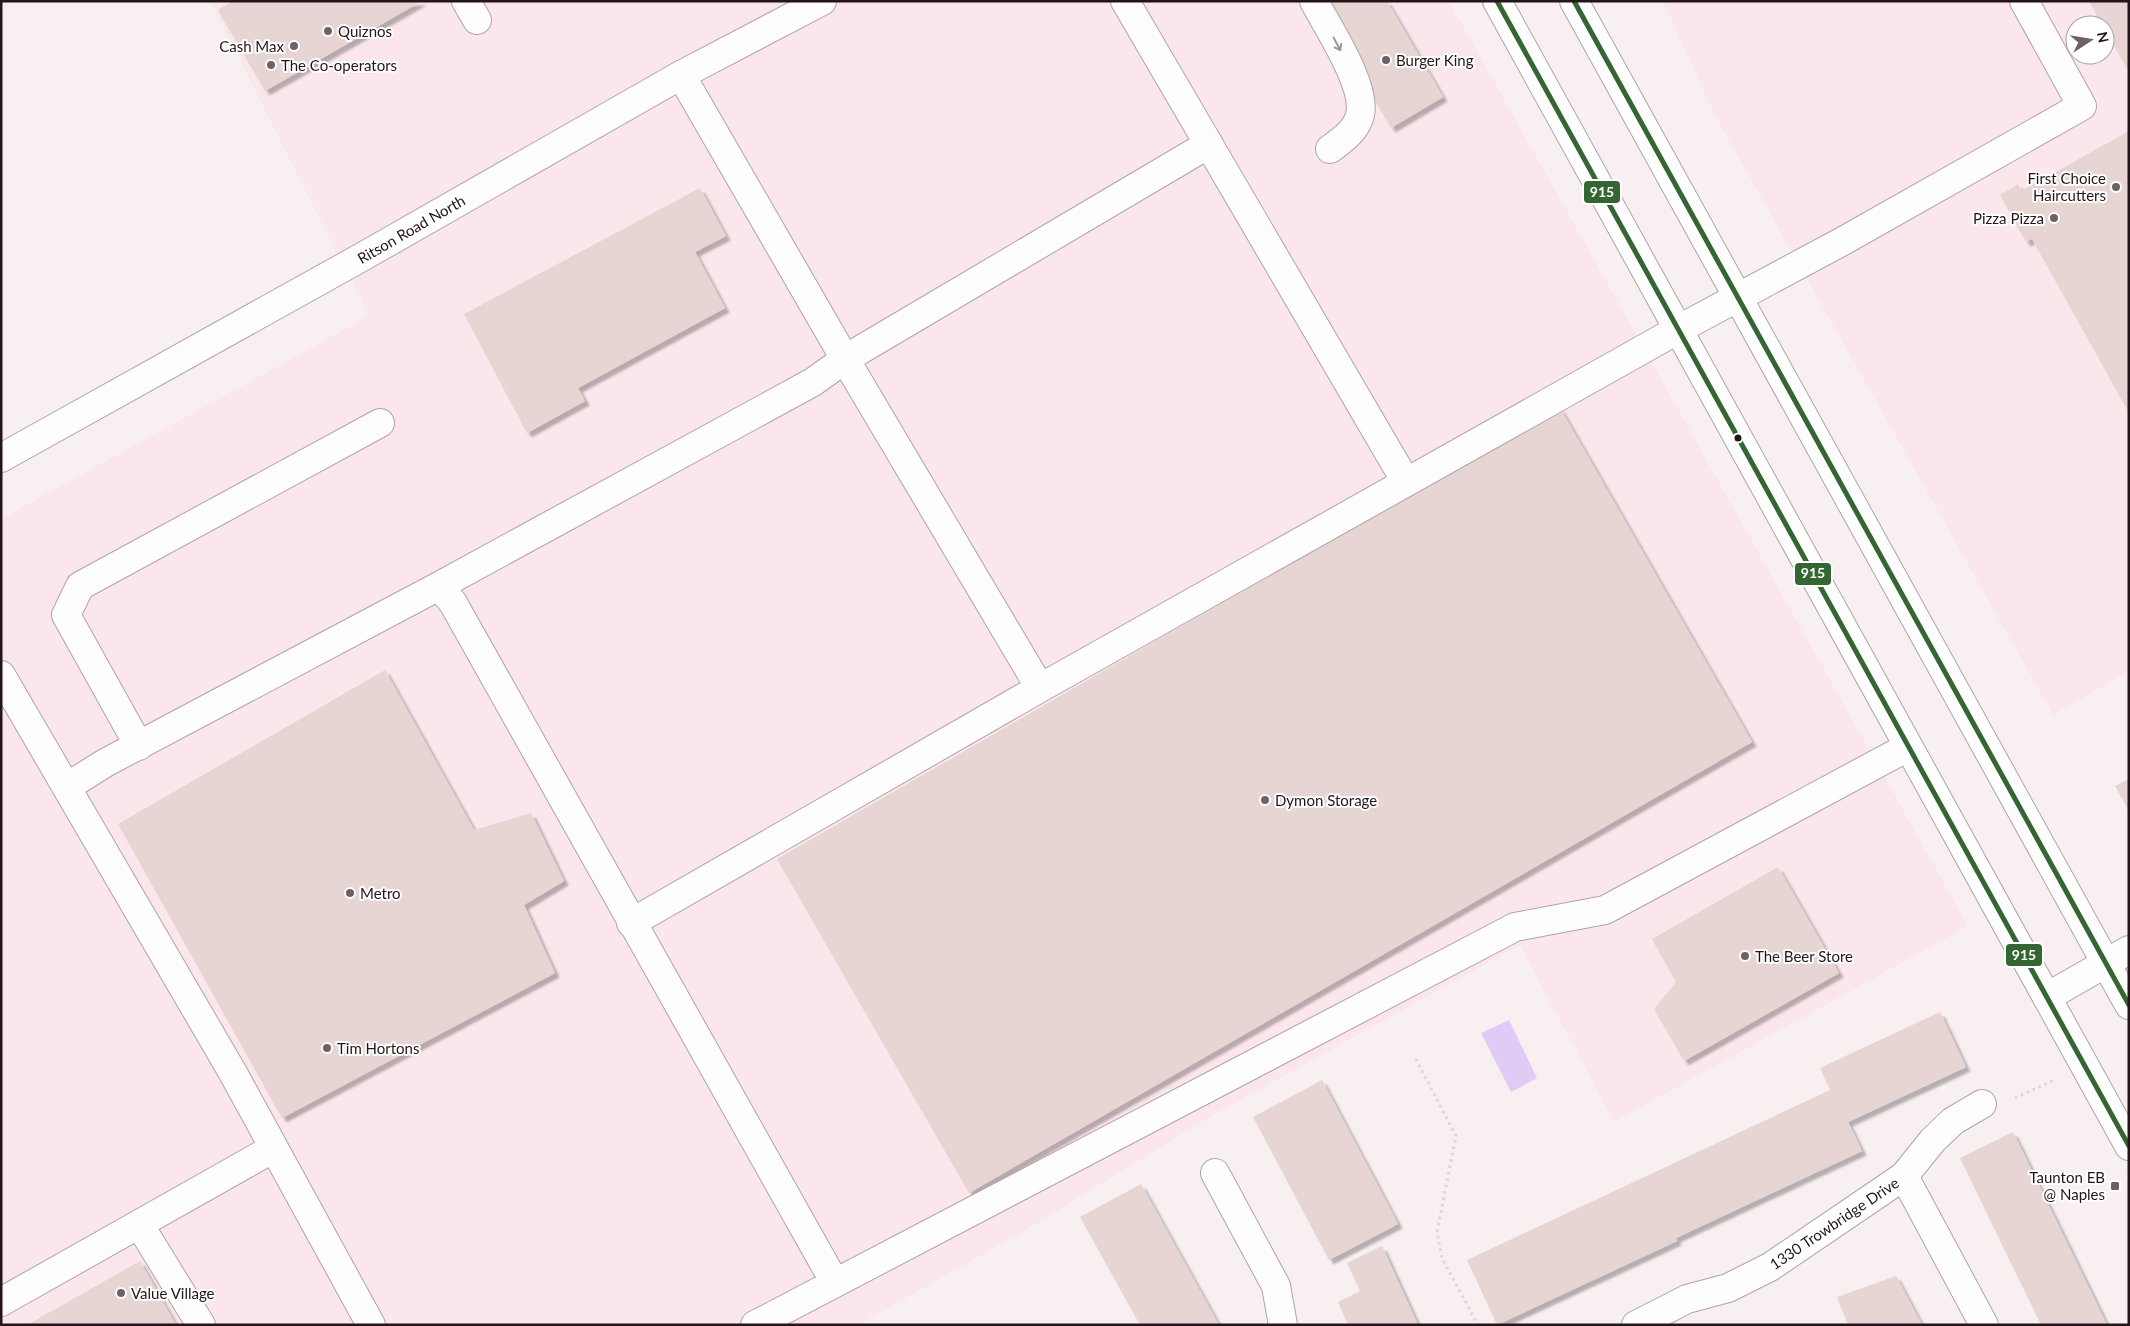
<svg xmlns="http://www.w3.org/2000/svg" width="2130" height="1326" font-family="Lato,sans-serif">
<defs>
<filter id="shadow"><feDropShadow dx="4.5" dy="4.5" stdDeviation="1" flood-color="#0004"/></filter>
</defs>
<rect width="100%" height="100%" fill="#f8eff1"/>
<path fill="#fbe6ec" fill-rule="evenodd" d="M210,1H1449L1968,926L1614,1122L1520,945L1213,1115L1032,1226L858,1325H1V519L369,316Z
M1663,1H2129V671L2053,715L1714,114ZM2075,25H2105V55H2075Z"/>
<path fill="#e0cbf6" d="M1509,1020L1537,1078L1511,1092L1481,1033Z"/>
<path fill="#e7d5d4" filter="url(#shadow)" d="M233,1H422L265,91L218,10Z
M1322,1H1387L1443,97L1391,128L1330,23Z
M2089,1H2129V72L2105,30V25H2102Z
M2129,131V413L2032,239L2026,242L2000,195L2018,184L2021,191Z
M700,188L726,236L695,252L725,308L578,388L585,401L527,433L464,314Z
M1560,408L1752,742L969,1193L777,859Z
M385,670L474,830L531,813L564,881L524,905L555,973L282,1118L118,824Z
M2129,779V811L2115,786Z
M1778,867L1839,973L1684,1061L1654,1009L1676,982L1652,939Z
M1940,1012L1966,1067L1848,1122L1862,1151L1676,1238L1677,1241L1497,1325L1467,1260L1830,1090L1820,1068Z
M1322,1080L1398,1224L1329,1260L1253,1117Z
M2013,1132L2107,1325H2041L1960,1158Z
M1141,1184L1219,1325H1140L1080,1217Z
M1382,1246L1418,1325H1348L1338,1302L1360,1291L1347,1263Z
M140,1261L176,1325H27Z
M1896,1276L1922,1325H1848L1837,1297Z"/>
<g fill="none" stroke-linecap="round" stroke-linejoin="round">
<defs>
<path id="minor" d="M466,1L477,20
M1125,1L1406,482
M1314,1C1328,28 1367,86 1360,115C1356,131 1342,140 1330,149
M1209,144L845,359L1040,688L1679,329L1843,241L2082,106L2024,1
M439,586L453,603L835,1283
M1,675L233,1073L274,1148L1,1302
M139,746L66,615L80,586L380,423
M67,787L105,763L439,586L813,382L845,359L681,75
M631,923L1040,688
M2047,997L2129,950
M274,1148L371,1325
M1215,1173L1276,1286L1283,1325
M1904,1176L1933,1140L1953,1121L1982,1104
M139,1224L201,1325
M755,1325L1515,927L1605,910L1908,747
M1636,1325L1687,1299L1728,1288L1770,1267L1904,1176L1984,1325"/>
<path id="major" d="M1497,1L2129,1146
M1574,1L2129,1005
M1,458L362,257L681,75L822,1"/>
</defs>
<use href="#minor" stroke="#afa4a7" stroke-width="30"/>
<use href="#major" stroke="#afa4a7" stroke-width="30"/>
<path stroke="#dad7d8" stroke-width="3" stroke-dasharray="2.5 4" stroke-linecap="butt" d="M1416,1059L1456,1136L1437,1232L1442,1258L1478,1325
M2015,1098L2054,1080"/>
<use href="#minor" stroke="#fefdfd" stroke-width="28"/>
<use href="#major" stroke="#fefdfd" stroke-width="28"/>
<defs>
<path id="bus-1" d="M1497,1L2129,1146
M1574,1L2129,1005"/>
</defs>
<use href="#bus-1" stroke="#fff" stroke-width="9"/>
<use href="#bus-1" stroke="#363" stroke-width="5"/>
</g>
<defs><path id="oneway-shaft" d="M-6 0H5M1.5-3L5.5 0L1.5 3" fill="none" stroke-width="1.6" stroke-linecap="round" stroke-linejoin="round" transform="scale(1.25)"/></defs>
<use stroke="#9b9596" href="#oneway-shaft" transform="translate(1337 44) rotate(62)"/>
<g fill="#6e6165" stroke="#fff" stroke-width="2">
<circle cx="328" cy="31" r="5"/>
<circle cx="294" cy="46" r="5"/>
<circle cx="1386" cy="60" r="5"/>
<circle cx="271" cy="65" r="5"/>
<circle cx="2116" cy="187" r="5"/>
<circle cx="2054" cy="218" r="5"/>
<circle cx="1265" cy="800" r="5"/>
<circle cx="350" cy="893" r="5"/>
<circle cx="1745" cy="956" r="5"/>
<circle cx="327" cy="1048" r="5"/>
<rect x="2110" y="1181" width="10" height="10" rx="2.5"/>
<circle cx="121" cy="1293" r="5"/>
</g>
<circle fill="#231519" stroke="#fff" stroke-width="2" cx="1738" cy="438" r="4.5"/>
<g text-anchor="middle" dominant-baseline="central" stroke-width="4" stroke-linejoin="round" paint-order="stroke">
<g font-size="15" fill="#231519" stroke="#fff" text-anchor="start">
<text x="338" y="31">Quiznos</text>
<text x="284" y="46" text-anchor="end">Cash Max</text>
<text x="1396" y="60">Burger King</text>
<text x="281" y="65">The Co-operators</text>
<text x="2106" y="178" text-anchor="end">First Choice<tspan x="2106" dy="17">Haircutters</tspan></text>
<text x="2044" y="218" text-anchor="end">Pizza Pizza</text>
<text x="1275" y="800">Dymon Storage</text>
<text x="360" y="893">Metro</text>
<text x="1755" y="956">The Beer Store</text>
<text x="337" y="1048">Tim Hortons</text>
<text x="2105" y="1177" text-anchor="end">Taunton EB<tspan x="2105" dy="17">@ Naples</tspan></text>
<text x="131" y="1293">Value Village</text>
</g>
<g font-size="15" fill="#231519" stroke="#fff">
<text transform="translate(411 229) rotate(-30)">Ritson Road North</text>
<text transform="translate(1834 1223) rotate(-34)">1330 Trowbridge Drive</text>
</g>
</g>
<g stroke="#fff" stroke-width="2">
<rect x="1583" y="180" width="38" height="24" rx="5" fill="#363"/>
<rect x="1794" y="562" width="38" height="24" rx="5" fill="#363"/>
<rect x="2005" y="943" width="38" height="24" rx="5" fill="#363"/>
</g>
<g font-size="14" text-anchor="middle" font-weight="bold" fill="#fff">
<text x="1602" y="197">915</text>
<text x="1813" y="578">915</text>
<text x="2024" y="960">915</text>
</g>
<rect width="2130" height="1326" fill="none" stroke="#231519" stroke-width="5"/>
<g transform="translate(2090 40) rotate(78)"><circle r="24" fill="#ffffff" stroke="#a7a1a3"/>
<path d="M0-4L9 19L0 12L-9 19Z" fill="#6e6165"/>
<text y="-8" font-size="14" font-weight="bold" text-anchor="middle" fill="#231519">N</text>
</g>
</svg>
